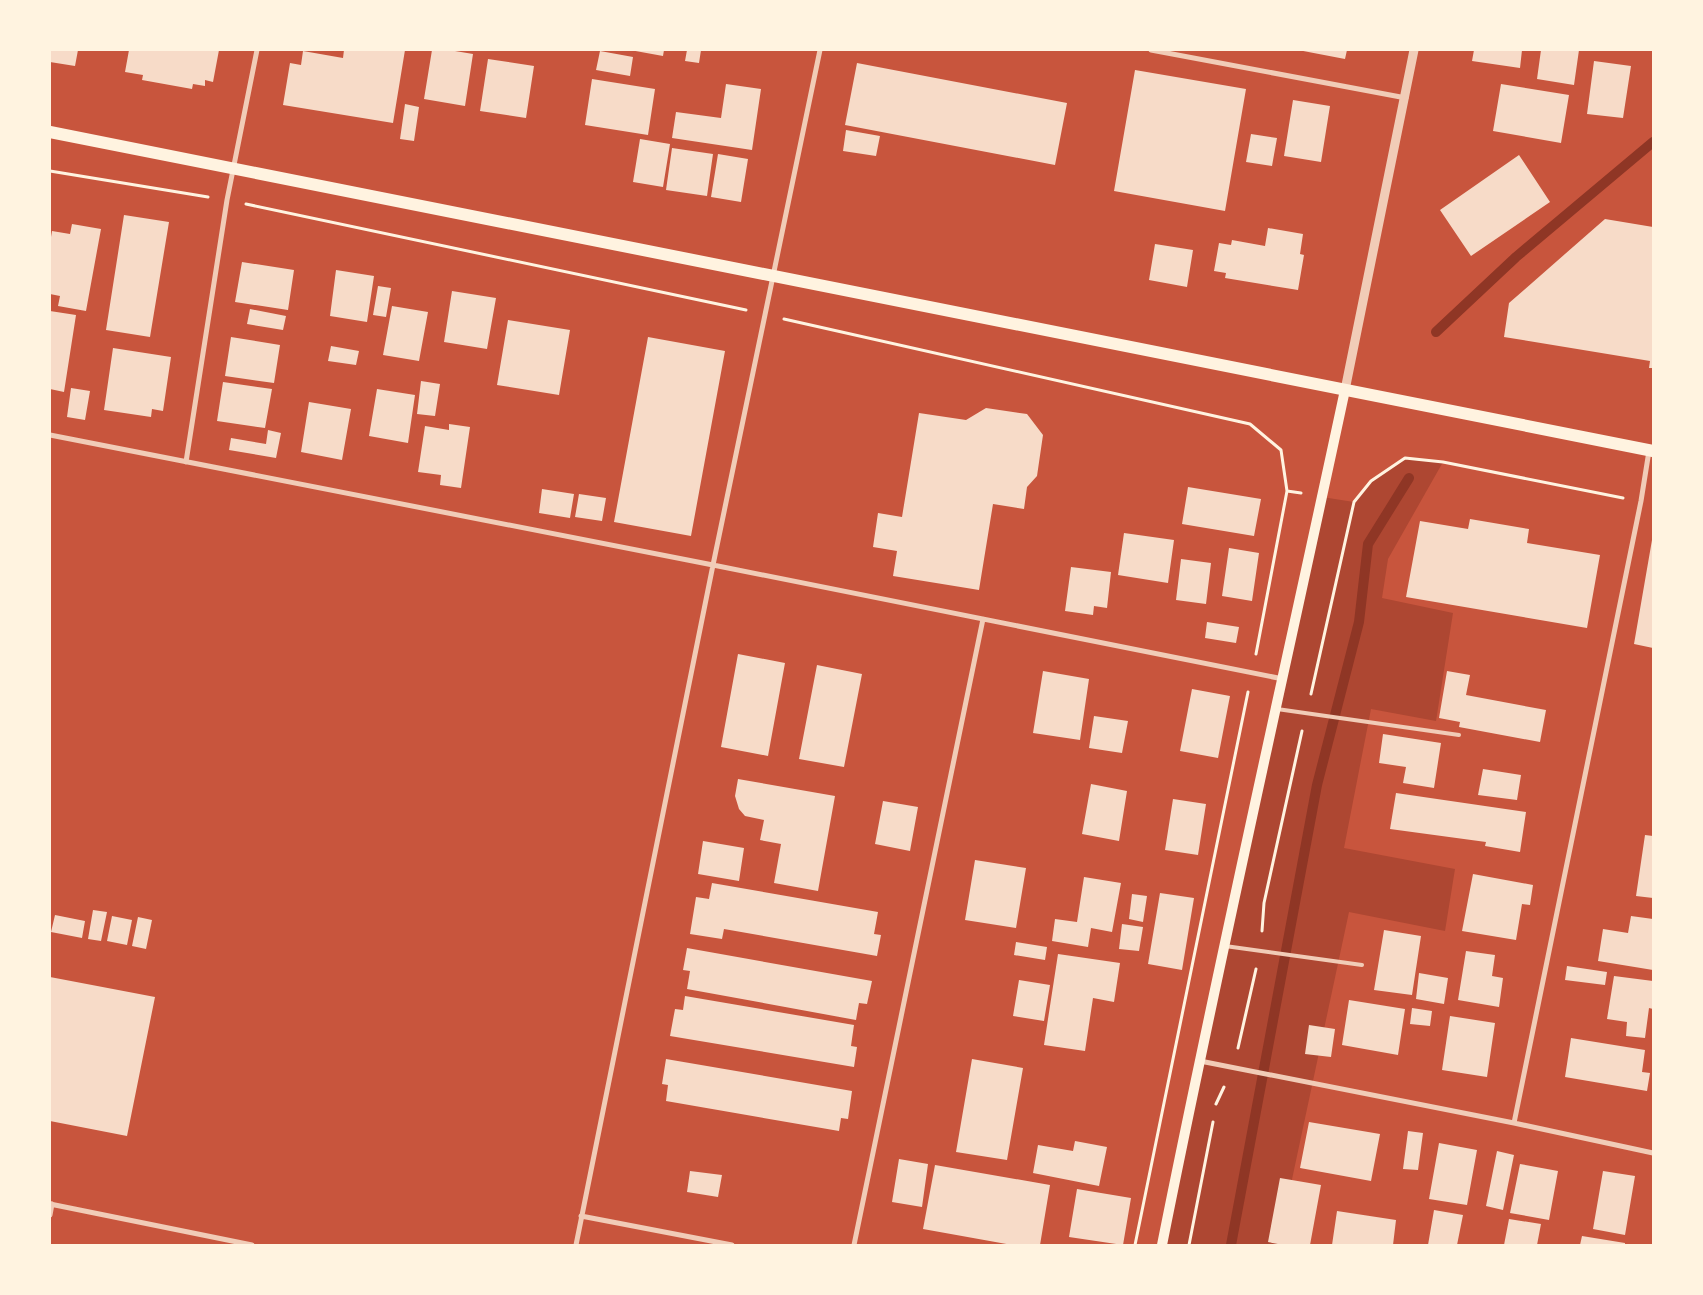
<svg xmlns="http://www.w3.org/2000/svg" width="1703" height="1295" font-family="Rubik,sans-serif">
<rect width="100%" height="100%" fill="#c8553d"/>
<path fill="#ae4732" d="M1405,458L1443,462L1388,559L1382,598L1453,613L1436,721L1371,709L1344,848L1455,869L1445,931L1349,912L1278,1245H1162L1322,497L1354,502L1371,481Z"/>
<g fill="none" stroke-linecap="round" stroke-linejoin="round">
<path stroke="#8f3625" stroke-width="10" d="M1436,332L1516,257L1653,142
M1231,1245L1317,785L1359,622L1368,544L1409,478"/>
</g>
<path fill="#f7dbc8" d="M50,50H78L75,66L50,62Z
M129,50H219L213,82L205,80V86L193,84L192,89L142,80L143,75L125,72Z
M344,50H405L393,123L283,105L290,63L301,65L303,51L343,58Z
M432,50H449L473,54L465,106L424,99Z
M630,50H664L663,56Z
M687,50H701L699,63L685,61Z
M1298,50H1347L1345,59Z
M1474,50H1522L1520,68L1472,61Z
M1541,50H1579L1574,85L1537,79Z
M600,51L633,57L630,76L596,70Z
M488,59L534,66L526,118L480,111Z
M1594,61L1631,66L1623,118L1587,114Z
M857,63L1067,103L1055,165L845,125Z
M1135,70L1246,89L1225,211L1114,191Z
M592,79L655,89L648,135L585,125Z
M726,84L761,89L752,150L672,138L676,112L721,118Z
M1501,84L1569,95L1561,143L1493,131Z
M1293,100L1330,106L1321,162L1284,156Z
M405,104L419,107L414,141L400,139Z
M846,130L880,136L876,156L843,151Z
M1251,134L1277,138L1272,166L1246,162Z
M640,139L670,144L663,187L633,182Z
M672,148L713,154L707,196L666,190Z
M718,154L748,159L741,202L711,197Z
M1519,155L1550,202L1471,256L1440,210Z
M124,215L169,222L150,337L106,330Z
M1605,219L1653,227V368H1649L1650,361L1504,337L1509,303Z
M72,224L101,229L86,311L58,306L60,296L50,294V243L52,231L70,234Z
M1268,228L1303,234L1300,254L1304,255L1298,290L1225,278L1226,273L1214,271L1219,243L1231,245L1232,240L1265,246Z
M1155,244L1193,250L1187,287L1149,280Z
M242,262L294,270L288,310L235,302Z
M336,270L374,276L367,322L330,316Z
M378,286L391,288L386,317L373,315Z
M452,291L496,298L487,349L444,342Z
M392,306L428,312L419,361L383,355Z
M250,309L286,316L283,330L247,324Z
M50,311L76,315L64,392L50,389Z
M508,320L570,330L559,395L497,385Z
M231,337L280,345L274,383L225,376Z
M648,337L725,351L691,536L614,522Z
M331,346L359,351L356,365L328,361Z
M113,348L171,357L163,411L152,409L151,417L104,410Z
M421,381L440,384L435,416L417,414Z
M223,382L272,389L265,428L217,421Z
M71,388L90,391L85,420L67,417Z
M377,389L415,395L408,443L369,436Z
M309,402L351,409L342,460L301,452Z
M986,408L1027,414L1043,435L1037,476L1027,487L1024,509L993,504L979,590L893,576L897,551L873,547L878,513L902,517L919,413L966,420Z
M449,424L470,427L461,488L440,485L441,475L418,472L425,426L449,430Z
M268,430L281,433L276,458L229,450L231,438L266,444Z
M1188,487L1261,499L1254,536L1182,524Z
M542,489L574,494L570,518L539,513Z
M579,494L606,498L602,521L575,517Z
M1470,519L1529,529L1527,543L1600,555L1587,628L1406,597L1420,521L1468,529Z
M1124,533L1174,540L1168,583L1118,575Z
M1652,540H1653V648L1634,644Z
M1229,548L1259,553L1252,601L1222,596Z
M1181,559L1211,563L1206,604L1176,600Z
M1071,567L1111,572L1107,608L1094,606L1093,615L1065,611Z
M1207,622L1239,627L1236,643L1205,638Z
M738,654L785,663L768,756L721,747Z
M817,665L862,674L844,767L799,759Z
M1043,671L1089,679L1080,740L1033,733Z
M1447,671L1470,675L1466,695L1546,710L1540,742L1459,727L1460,722L1439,718Z
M1192,689L1230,696L1218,758L1180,751Z
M1094,716L1128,721L1122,753L1089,748Z
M1383,734L1441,743L1434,788L1403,783L1406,767L1379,763Z
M1483,769L1521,775L1517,800L1478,795Z
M738,779L835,796L818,891L774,883L781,844L760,840L764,820L745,816L739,809L735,796Z
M1091,784L1127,791L1119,841L1082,834Z
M1396,793L1526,812L1520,852L1485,846L1486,842L1390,829Z
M1173,799L1206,804L1198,855L1165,850Z
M883,801L918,807L910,851L875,844Z
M1645,835L1653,836V898L1636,896Z
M703,841L744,848L739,881L698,874Z
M975,860L1026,868L1016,928L965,920Z
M1473,874L1533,885L1530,905L1522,904L1516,940L1462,931Z
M1084,877L1121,883L1112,932L1091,928L1088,947L1052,941L1055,919L1077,922Z
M712,883L878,912L874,934L881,935L877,956L724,929L722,939L690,934L696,897L709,899Z
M1160,893L1194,898L1182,970L1148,964Z
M1132,894L1147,896L1143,922L1129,919Z
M93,910L107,912L101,941L88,939Z
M55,915L85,921L82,938L51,932Z
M112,916L132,920L127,945L107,941Z
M1631,916L1653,919V970L1598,961L1603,929L1628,933Z
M138,917L152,920L146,949L132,946Z
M1122,924L1143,927L1139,951L1119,949Z
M1384,930L1421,936L1412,995L1374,990Z
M1016,942L1047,947L1045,960L1014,955Z
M687,948L872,981L867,1004L859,1003L856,1020L687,989L690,971L683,970Z
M1466,951L1495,955L1492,976L1503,978L1499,1007L1458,1000Z
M1058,954L1120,963L1114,1002L1093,998L1085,1051L1044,1045Z
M1567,966L1607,972L1605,985L1565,980Z
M1419,973L1448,978L1444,1004L1416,999Z
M1614,976L1653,981V1009L1649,1008L1645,1038L1626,1036L1627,1022L1607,1019Z
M50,977L155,997L127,1136L50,1121Z
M1019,980L1050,985L1044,1021L1013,1016Z
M685,996L854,1025L851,1046L857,1047L854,1067L670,1036L675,1009L683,1010Z
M1349,1000L1405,1009L1398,1055L1342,1045Z
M1412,1008L1432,1011L1430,1026L1410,1024Z
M1450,1016L1495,1023L1487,1077L1442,1070Z
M1309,1025L1335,1029L1331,1057L1305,1054Z
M1571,1038L1645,1050L1642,1072L1650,1073L1647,1091L1565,1077Z
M666,1059L852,1091L848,1119L841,1118L839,1131L666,1101L668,1085L662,1084Z
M972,1059L1023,1068L1007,1160L956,1152Z
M1309,1122L1380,1134L1371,1181L1300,1168Z
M1408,1131L1423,1133L1418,1170L1403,1169Z
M1075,1141L1107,1147L1099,1186L1033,1173L1038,1145L1073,1151Z
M1439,1143L1477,1150L1467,1205L1429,1199Z
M1497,1151L1514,1155L1503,1210L1486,1206Z
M899,1159L928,1164L922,1207L892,1202Z
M1520,1164L1558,1171L1549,1220L1510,1213Z
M935,1165L1050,1185L1040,1245H1012L923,1229Z
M690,1171L722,1175L718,1197L687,1192Z
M1603,1171L1635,1176L1625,1235L1593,1229Z
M1280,1178L1321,1185L1310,1245H1283L1268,1242Z
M1077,1189L1131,1198L1123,1245L1069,1237Z
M1434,1210L1463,1215L1457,1245H1428Z
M1337,1211L1396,1220L1393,1245H1332Z
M1509,1219L1541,1224L1537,1245H1504Z
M1582,1236L1625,1243V1245H1580Z"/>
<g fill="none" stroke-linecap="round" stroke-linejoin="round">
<path stroke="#fff3e0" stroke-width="3" d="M50,171L208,197
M246,204L746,310
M784,319L1250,424L1281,450L1287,491L1256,654
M1287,491L1301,493
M1311,694L1354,502L1371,481L1405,458L1443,462L1623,498
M1262,931L1264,903L1302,731
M1238,1048L1256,969
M1216,1104L1224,1087
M1135,1245L1248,692
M1189,1245L1213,1122"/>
<path stroke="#f1ccb7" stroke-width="4" d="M1277,709L1459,735
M1225,946L1362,965"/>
<path stroke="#f1ccb7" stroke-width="5" d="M1151,50L1406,98
M50,435L713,565L1283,679
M186,462L227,200L257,50
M1200,1061L1514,1123L1653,1153
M1514,1123L1641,501L1649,451
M50,1204L252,1245
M50,1215L52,1204
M581,1216L732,1245
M576,1245L713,565L820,50
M854,1245L983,619"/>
<path stroke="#f1ccb7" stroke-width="9" d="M1345,390L1414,50"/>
<path stroke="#fff3e0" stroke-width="10" d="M1162,1245C1219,959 1284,675 1345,390"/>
<path stroke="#fff3e0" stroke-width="12" d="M50,132L1653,451"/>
</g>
<rect width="1703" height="1295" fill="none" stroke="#fff3e0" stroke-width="102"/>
</svg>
